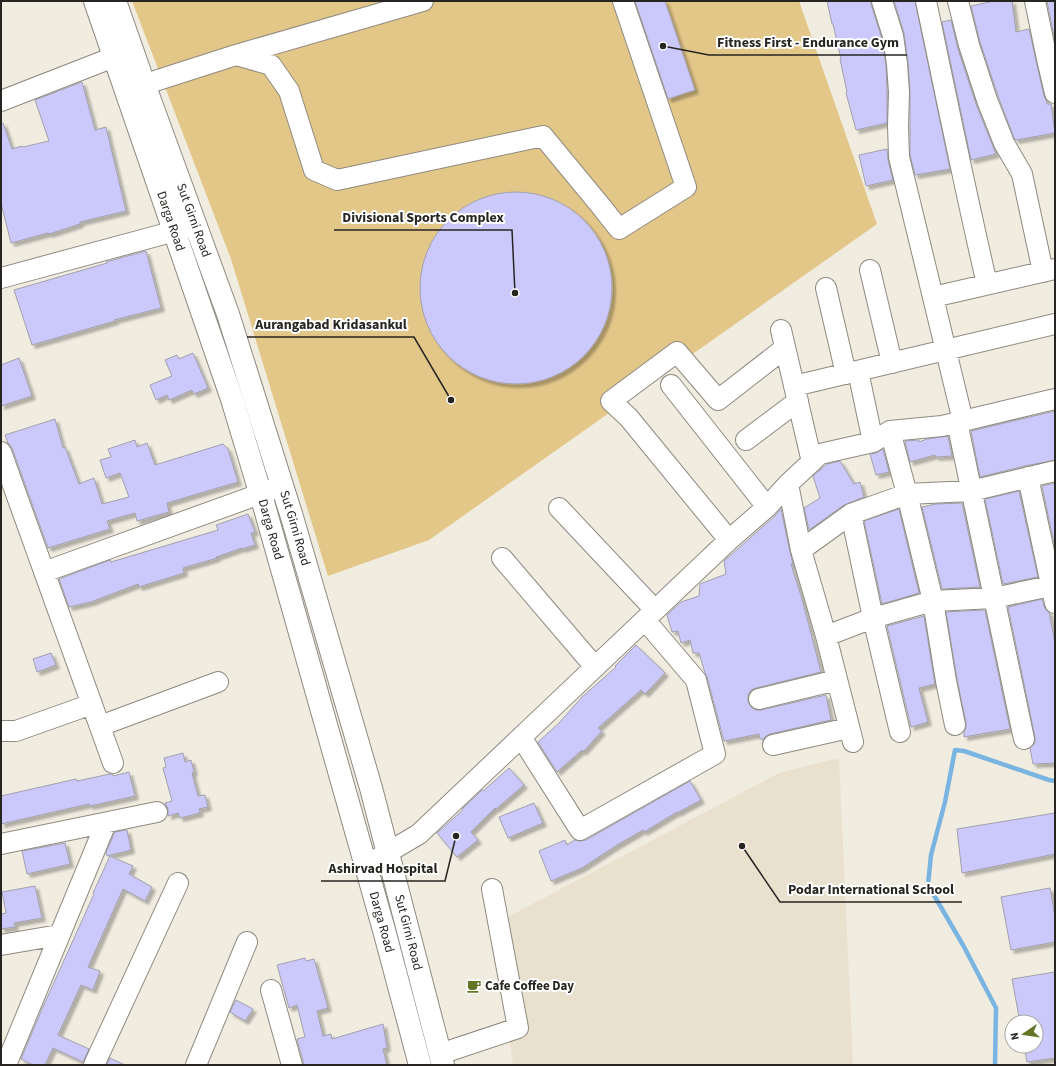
<svg xmlns="http://www.w3.org/2000/svg" width="1056" height="1066" font-family="'Source Sans 3',sans-serif">
<defs>
<filter id="shadow"><feDropShadow dx="3.5" dy="3.5" stdDeviation="1" flood-color="#0004"/></filter>
</defs>
<rect width="100%" height="100%" fill="#f1ece0"/>
<path fill="#e9e0ce" d="M839,758L853,1065H513L506,1011L504,919L779,773Z"/>
<path fill="#e3c789" d="M132,1H799L877,224L429,540L328,576L231,259Z"/>
<g fill="none" stroke-linecap="round" stroke-linejoin="round">
<path stroke="#7ab5e1" stroke-width="4.5" d="M995,1065L996,1008L963,945L928,885L931,855L945,802L955,750L964,751L1049,780L1055,781"/>
</g>
<path fill="#cbc9fc" stroke="#a1a0ac" filter="url(#shadow)" d="M635,1H665L695,90L668,99Z
M827,1H871V4L882,39L886,65L887,92V123L856,130L846,93L847,92L840,59H841L833,24H832Z
M894,1H915L950,169L915,175L910,155V92L908,62L904,33Z
M994,1H1012L1016,32L1029,29L1044,96L1046,100L1047,104H1051L1055,133L1016,140L1014,138L998,96L980,42L971,6Z
M1047,1H1055V41Z
M951,20L958,49L976,104L996,154L971,160L942,22Z
M82,82L95,130L106,127L126,211L80,222V224L49,234L48,233L11,243L1,203V124L3,123L12,149L22,146L23,147L49,141L35,100Z
M887,149L888,160L893,180L866,186L859,155Z
M420 288a96 96 0 1 1 192 0a96 96 0 1 1-192 0Z
M146,251L161,308L114,320L115,321L32,345L14,290L107,263L106,262Z
M193,353L208,388L194,394L192,390L169,400L167,395L156,400L150,385L172,376L165,360L177,355L179,359Z
M19,358L32,396L1,406V365Z
M1055,411V460L1025,466L980,477L971,431Z
M55,419L63,448L65,447L79,484L94,478L102,504L129,497L120,473L106,478L100,460L111,457L108,449L135,440L137,447L147,443L155,465L223,444L228,449L238,482L167,503L169,512L137,521L135,513L107,521L110,529L48,548L12,448L8,443L5,435Z
M948,436L952,456L936,457L935,455L910,462L905,441L919,440V442L927,439Z
M883,449L889,472L876,475L870,454L876,453Z
M840,461L854,484L860,482L864,497L844,505L809,530L804,508L820,498L813,476L827,464Z
M1055,483V548L1042,486Z
M1019,491L1038,577L1003,584L985,499Z
M962,503L980,587L942,589L922,507L936,504Z
M781,509L790,552L793,564H791L802,599L821,672L756,688L751,690L748,695V701L751,707L756,710H761L826,695L831,720L770,734L766,736L764,739H760L759,734L724,741L707,677L705,673L699,653H693L690,640L681,643L678,631L672,632L667,615L681,602L699,596L700,584L726,574L724,561L775,516Z
M899,509L919,593L882,604L864,521Z
M248,514L255,532L251,533L255,545L242,549V548L216,557L217,558L183,568L184,573L139,587L138,584L91,602L69,607L59,579L110,560L111,562L218,530L216,525Z
M1042,599L1044,606L1046,610L1049,612L1055,643V763L1033,764L1030,748L1035,743V737L1008,607Z
M985,610L1010,729L964,737V732L966,728V723L957,679L946,612Z
M924,616L935,684L919,688L928,722L911,727L887,626Z
M636,645L665,673L645,694L641,690L598,728L602,731L583,752L582,750L557,772L538,742L558,724L582,697L616,667L615,666Z
M51,653L56,665L37,672L33,659Z
M183,753L185,762L191,760L194,772L192,773L198,796L205,795L208,807L199,809L200,813L180,818L178,813L168,816V809L165,803L172,801L163,768L166,767L164,758Z
M509,768L524,785L496,809L495,808L471,832L478,840L457,857L437,833L463,810L462,809L482,790L483,791Z
M129,772L135,796L90,806L89,804L1,824V796L76,779L77,781L110,774H112L113,776Z
M690,781L701,800L677,813V812L644,832L643,830L617,845L582,868L551,881L539,851L565,840L567,845L575,840L580,841L586,840Z
M534,803L543,823L508,838L499,817Z
M1055,813V854L962,873L957,829Z
M127,830L131,850L107,856L106,852L115,832Z
M65,843L70,864L27,874L22,851Z
M110,856L133,866L129,874L152,887L145,901L123,889L88,967L100,971L93,990L81,985L58,1035L89,1049L83,1062L53,1048L45,1065H33L21,1059L42,1009L94,894L93,893Z
M35,886L42,918L14,923L15,927L1,929V914L6,913L2,892Z
M1050,888L1055,917V942L1011,950L1001,897Z
M305,958L306,961L314,959L328,1008L317,1011L323,1036L331,1034L332,1039L383,1024L387,1048L383,1049L387,1065H304L297,1039L305,1037L297,1005L289,1008L277,965Z
M1055,972V1058L1027,1062L1024,1046H1036V1022H1020L1012,979Z
M236,1000L253,1009L245,1021L230,1012Z
M110,1058L125,1065H107Z"/>
<g fill="none" stroke-linecap="round" stroke-linejoin="round">
<defs>
<path id="minor" d="M882,1L893,36L897,64L899,92L898,126L899,157L963,421
M926,1C946,95 965,190 987,284
M958,1L969,45L987,100L1004,143L1022,174L1043,272
M1035,1L1047,59L1055,93
M236,55L271,65L289,91L314,170L337,180L543,136L600,205L619,229L686,187L623,1
M130,89L236,55L423,1
M1,101L114,57L129,49
M870,270L892,363
M1,278L190,227
M826,288L846,374
M933,297L1055,269
M781,330L812,462
M858,371L873,442
M671,385L767,507
M794,386L1055,324
M957,422L1024,739
M890,431L907,494L933,601L946,681L955,725
M746,440L798,401
M1,452L113,763
M1028,477L1055,603
M788,484L801,550L826,636L853,742
M559,508L655,610
M851,514L873,618L900,732
M729,540L629,418L611,401L677,352L718,400L785,348
M801,550L851,514L907,494L971,491L1055,471
M502,558L595,667
M44,572L282,486
M826,636L873,618L933,601L994,598L1055,585
M759,699L837,680
M100,726L218,682
M1,731H16L92,704
M521,737L580,830L715,754L696,680L645,620
M773,745L849,728
M1,844L157,812
M365,866L419,834L729,540L767,507L788,484L820,454L873,442L890,431L942,426L1055,399
M1,945L59,935
M271,990L292,1065
M440,1054L518,1028L492,889
M6,1065L106,823
M94,1065L178,883
M196,1065L247,942"/>
<g id="major">
<path id="s1" d="M95,1L232,399L263,502L384,930L420,1065"/>
<path id="s2" d="M115,1L144,84L228,314L292,517L371,788L443,1065"/>
</g>
</defs>
<use href="#minor" stroke="#8f8a80" stroke-width="22"/>
<use href="#major" stroke="#8f8a80" stroke-width="24"/>
<use href="#minor" stroke="#fff" stroke-width="20"/>
<use href="#major" stroke="#fff" stroke-width="22"/>
</g>
<defs>
<symbol id="cafe-bare" viewBox="-9 -9 18 18"><path d="M-5.5-4.5H6V0H3Q3 3.5 0 3.5H-2.5Q-5.5 3.5-5.5 0ZM3-3.2v2h1.7v-2ZM-6 4.5H4V6H-6Z" fill="#627626" stroke="#fff" stroke-width="2.5" paint-order="stroke"/></symbol>
</defs>
<g fill-rule="evenodd">
<use href="#cafe-bare" x="464" y="976" width="20" height="20"/>
</g>
<g text-anchor="middle" dominant-baseline="central" stroke-width="4" stroke-linejoin="round" paint-order="stroke">
<g font-size="13" fill="#272521" stroke="#fff">
<text stroke="none"><textPath href="#s2" startOffset="233">Sut Girni Road</textPath></text>
<text stroke="none"><textPath href="#s1" startOffset="233">Darga Road</textPath></text>
<text stroke="none"><textPath href="#s2" startOffset="557">Sut Girni Road</textPath></text>
<text stroke="none"><textPath href="#s1" startOffset="557">Darga Road</textPath></text>
<text stroke="none"><textPath href="#s1" startOffset="965">Darga Road</textPath></text>
<text stroke="none"><textPath href="#s2" startOffset="977">Sut Girni Road</textPath></text>
</g>
<g font-size="13" font-weight="bold" fill="#272521" stroke="#fff" text-anchor="start">
<text x="485" y="986">Cafe Coffee Day</text>
</g>
</g>
<path fill="none" stroke="#272521" stroke-width="1.5" d="M663 46L709 55H907M515 293L512 230H334M451 400L414 337H247M456 836L445 881H321M742 846L780 902H962"/>
<g fill="#272521" stroke="#fff" stroke-width="1.5">
<circle cx="663" cy="46" r="4"/>
<circle cx="515" cy="293" r="4"/>
<circle cx="451" cy="400" r="4"/>
<circle cx="456" cy="836" r="4"/>
<circle cx="742" cy="846" r="4"/>
</g>
<g font-size="14" text-anchor="middle" font-weight="bold" fill="#272521" stroke="#fff" stroke-width="4" stroke-linejoin="round" paint-order="stroke">
<text x="808" y="47">Fitness First - Endurance Gym</text>
<text x="423" y="222">Divisional Sports Complex</text>
<text x="331" y="329">Aurangabad Kridasankul</text>
<text x="383" y="873">Ashirvad Hospital</text>
<text x="871" y="894">Podar International School</text>
</g>
<rect width="1056" height="1066" fill="none" stroke="#272521" stroke-width="4"/>
<g transform="translate(1024 1034) rotate(257)"><circle r="19" fill="#ffffff" stroke="#a9a8a6"/>
<path d="M0-3L7 15L0 10L-7 15Z" fill="#627626"/>
<text y="-6" font-size="11" font-weight="bold" text-anchor="middle" fill="#272521">N</text>
</g>
</svg>
